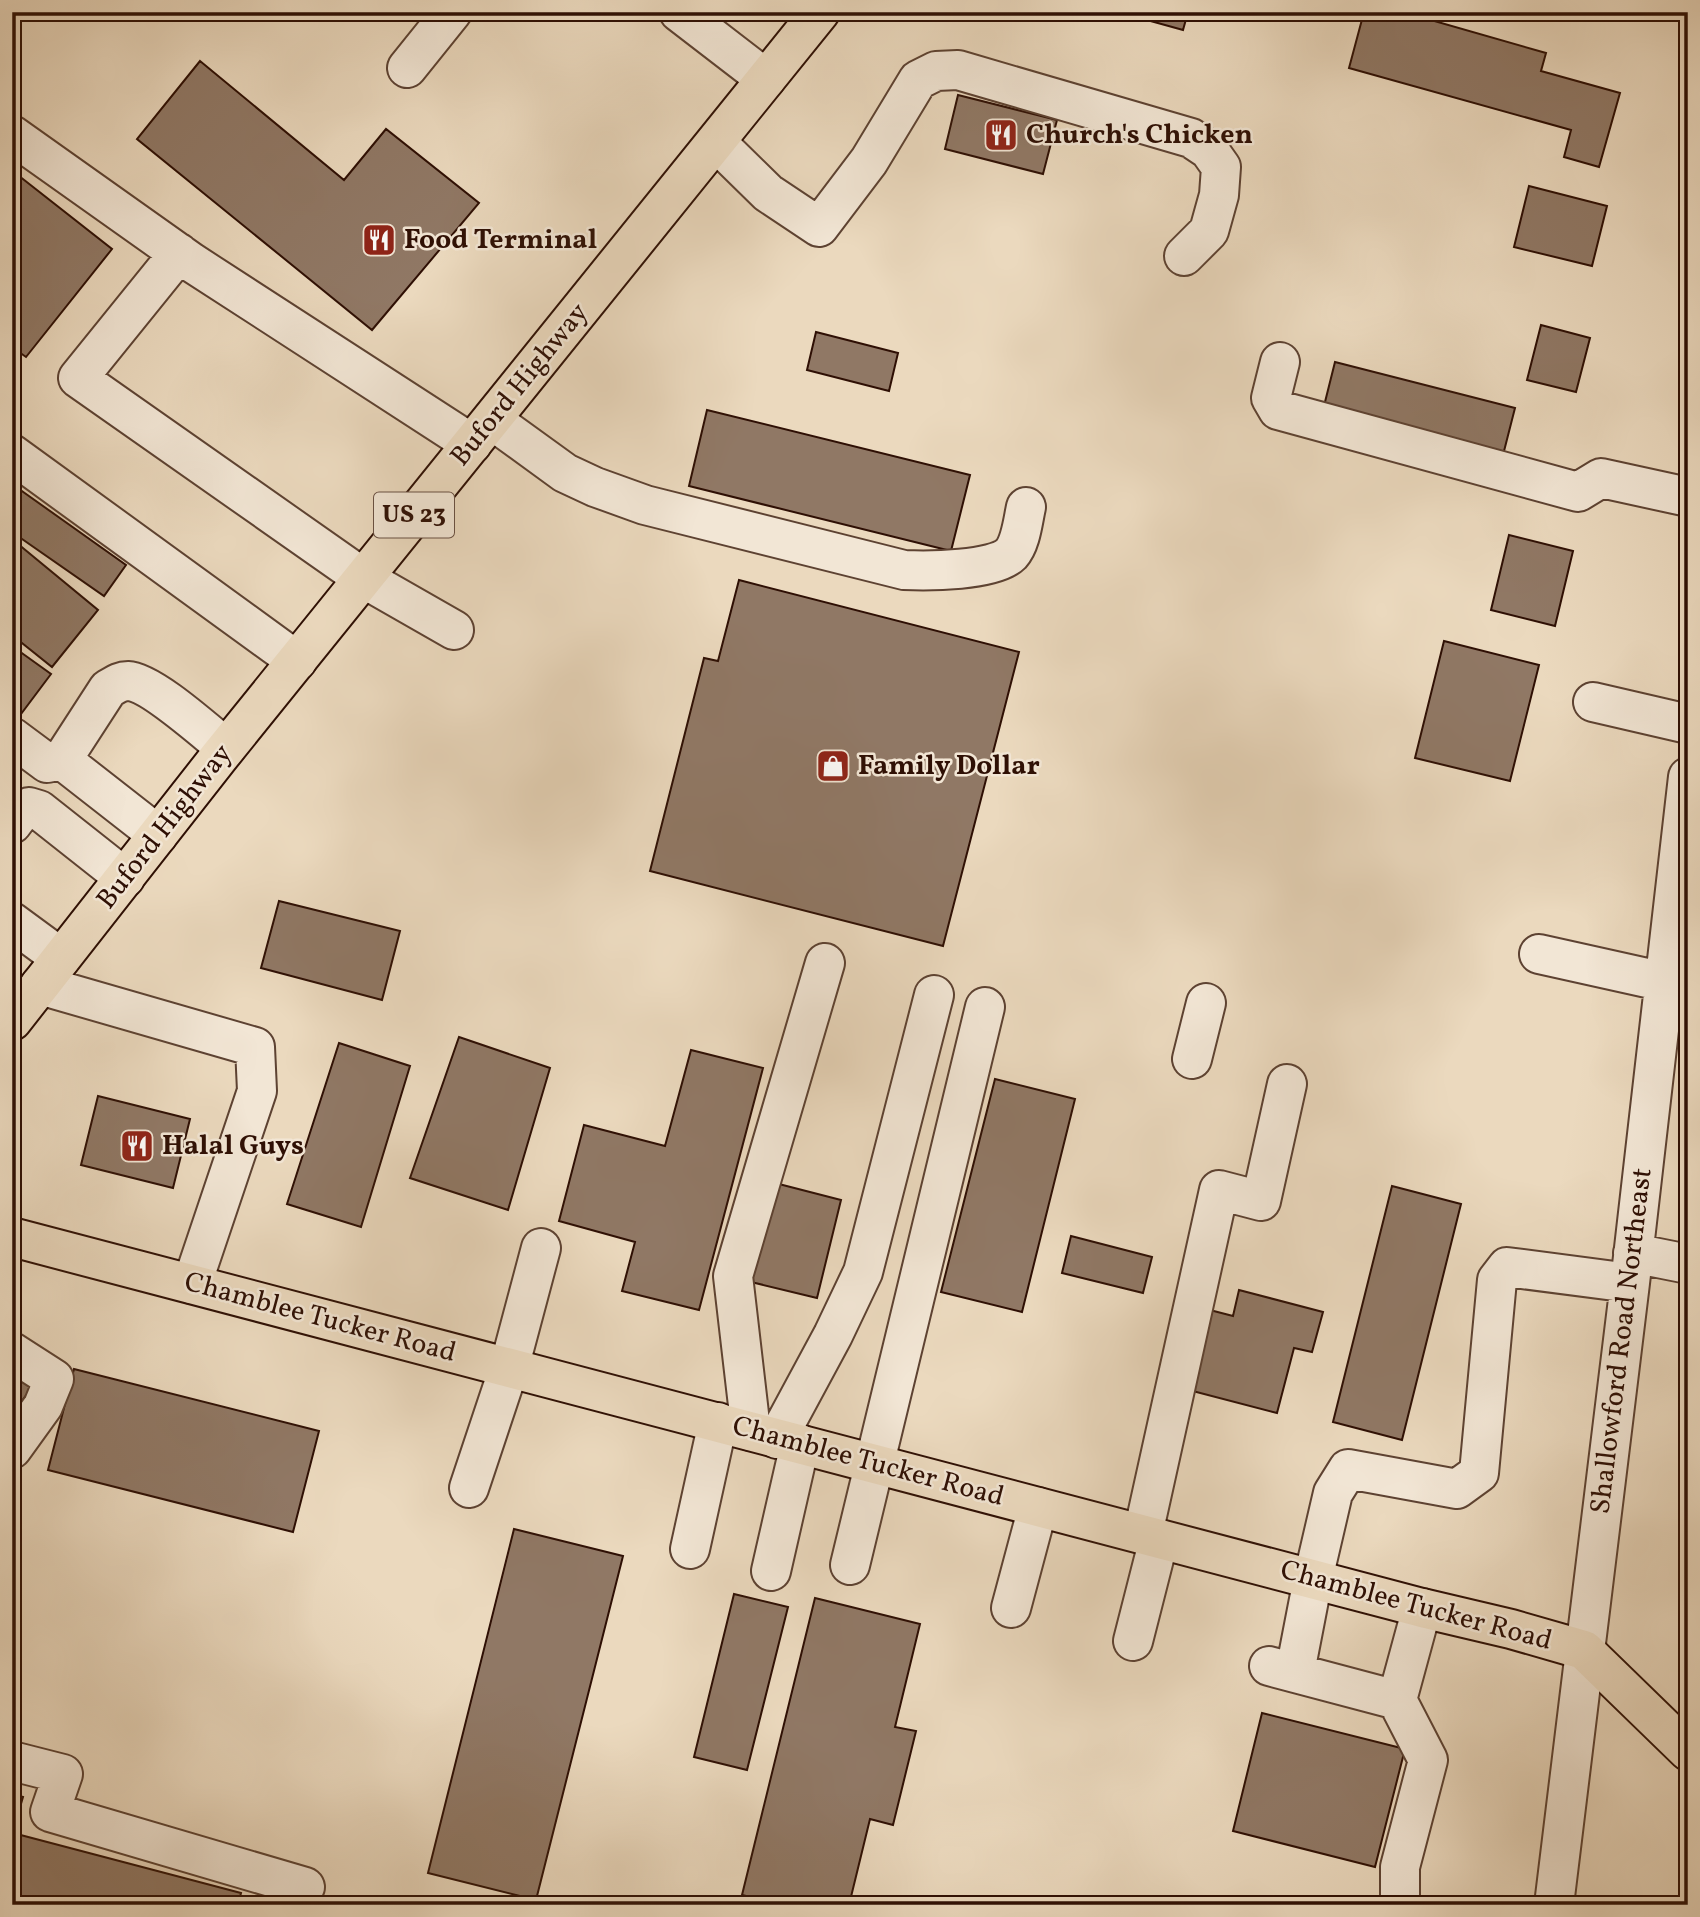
<svg xmlns="http://www.w3.org/2000/svg" width="1700" height="1917" font-family="Vollkorn,serif">
<rect width="100%" height="100%" fill="#ebd9be"/>
<filter id="stains"><feTurbulence type="fractalNoise" baseFrequency=".00286" numOctaves="4"/><feColorMatrix values="0 0 0 0 .2 0 0 0 0 .09 0 0 0 0 .02 0 0 0 .5 -.17"/></filter>
<radialGradient id="worn" r=".72"><stop offset=".6" stop-color="#630" stop-opacity="0"/><stop offset="1" stop-color="#630" stop-opacity=".3"/></radialGradient>
<path fill="#907865" stroke="#2e0f04" stroke-width="2" d="M1118,12H1188L1183,30Z
M1364,12H1403L1546,53L1541,71L1620,93L1599,167L1564,157L1571,130L1349,68Z
M200,61L344,180L386,129L479,203L372,330L137,139Z
M958,95L1057,120L1043,174L945,149Z
M14,172L112,249L26,357L12,347Z
M1529,186L1607,206L1592,266L1514,247Z
M1541,325L1590,338L1576,392L1527,380Z
M816,332L898,353L889,391L807,370Z
M1335,362L1515,408L1503,455L1323,410Z
M707,410L970,475L951,551L689,486Z
M12,484L126,565L104,596L12,532Z
M1509,535L1573,551L1555,626L1491,610Z
M12,539L98,610L52,667L12,635Z
M739,580L1019,652L943,946L650,871L704,658L718,661Z
M1444,641L1539,665L1510,781L1415,758Z
M12,646L51,674L12,726Z
M279,901L400,931L382,1000L261,968Z
M459,1037L550,1068L508,1210L410,1178Z
M339,1043L410,1066L361,1227L287,1204Z
M691,1050L763,1068L699,1310L622,1291L635,1242L559,1221L584,1125L665,1146Z
M995,1079L1075,1099L1022,1312L941,1292Z
M98,1096L190,1119L173,1188L81,1165Z
M775,1183L841,1200L817,1298L751,1282Z
M1392,1186L1461,1204L1402,1440L1333,1422Z
M1071,1236L1152,1257L1143,1293L1062,1273Z
M1239,1290L1323,1312L1312,1352L1294,1348L1277,1413L1185,1389L1206,1309L1233,1316Z
M12,1363L37,1381L12,1414Z
M74,1369L319,1431L293,1532L48,1470Z
M514,1529L623,1556L536,1900L428,1873Z
M734,1594L788,1607L747,1770L694,1757Z
M815,1598L920,1624L895,1727L916,1731L893,1825L870,1819L849,1905H783L742,1895Z
M1262,1713L1405,1749L1375,1867L1233,1831Z
M12,1794L23,1797L12,1835Z
M13,1833L241,1893L238,1905H12Z"/>
<g fill="none" stroke-linecap="round" stroke-linejoin="round">
<defs>
<path id="minor" d="M679,12L766,79
M407,68L452,12
M12,135L191,262L472,444
M716,142L768,193L819,227L869,161L918,80L936,71L958,70L1191,138L1209,150L1221,167L1219,195L1209,231L1184,256
M179,253L78,378L363,578L454,630
M1280,362L1271,398L1278,410L1578,492L1601,478L1688,497
M492,420L565,473L595,487L645,505L904,570C928,571 994,571 1011,554C1021,543 1023,520 1026,507
M12,454L297,661
M1593,702L1688,724
M12,737L47,763L62,760L158,835
M62,760L108,689C115,685 120,681 128,681C151,682 206,732 226,748
M12,824L21,812L29,807L39,810L125,878
M12,922L61,958
M1539,954L1665,982
M40,985L255,1047L257,1091L192,1284
M1192,1059L1206,1003
M1633,1253L1688,1264
M12,1352L54,1379L43,1406L12,1449
M751,1431L733,1276L825,963
M777,1439L833,1335L863,1272L934,995
M469,1488L509,1368L541,1248
M1143,1534L1219,1190L1261,1201L1287,1084
M690,1549L718,1422
M850,1565L985,1007
M771,1571L800,1444
M1011,1608L1038,1507
M1133,1641L1159,1539
M1269,1666L1397,1700L1428,1760L1400,1867V1905
M1295,1672L1313,1579L1333,1493L1348,1469L1457,1489L1479,1473L1497,1280L1507,1267L1630,1283
M1397,1700L1422,1608
M12,1761L63,1774L50,1812L305,1887
M1554,1905L1630,1283L1688,777"/>
<path id="major" d="M12,1021L219,757L820,12
M12,1237L1422,1608L1511,1629L1584,1650L1688,1751"/>
</defs>
<use href="#minor" stroke="#5d4232" stroke-width="42"/>
<use href="#major" stroke="#2e0f04" stroke-width="42"/>
<use href="#minor" stroke="#f2e6d5" stroke-width="38"/>
<use href="#major" stroke="#ebd9be" stroke-width="38"/>
</g>
<defs>
<symbol id="restaurant-square" viewBox="-11 -11 22 22"><rect x="-9" y="-9" width="18" height="18" rx="4" fill="#8f2418" stroke="#f2e6d5"/><path d="M-5-6h1v4h1v-4h1v4h1v-4h1v5L-1.5 .5V6h-2V.5L-5-1ZM5-6V6H3V1.5H1.5Q1.5-4 5-6Z" fill="#fff"/></symbol>
<symbol id="shop-square" viewBox="-11 -11 22 22"><rect x="-9" y="-9" width="18" height="18" rx="4" fill="#8f2418" stroke="#f2e6d5"/><path d="M-5-2.5h2.3a2.7 3.5 0 0 1 5.4 0H5L5.5 6h-11ZM-1.5-2.5h3a1.5 2.3 0 0 0-3 0Z" fill="#fff"/></symbol>
</defs>
<g fill-rule="evenodd">
<use href="#restaurant-square" x="982" y="116" width="38" height="38"/>
<use href="#restaurant-square" x="360" y="221" width="38" height="38"/>
<use href="#shop-square" x="814" y="747" width="38" height="38"/>
<use href="#restaurant-square" x="118" y="1127" width="38" height="38"/>
</g>
<g text-anchor="middle" dominant-baseline="central" stroke-width="5" stroke-linejoin="round" paint-order="stroke">
<rect fill="#f2e6d5" stroke="#695043" stroke-width="2" x="374" y="492.5" width="80" height="45" rx="5"/>
<g font-size="26" font-weight="bold" fill="#2e0f04">
<text x="414" y="515">US 23</text>
</g>
<g font-size="28" font-weight="bold" fill="#2e0f04" stroke="#f2e6d5" text-anchor="start">
<text x="1026" y="135">Church's Chicken</text>
<text x="404" y="240">Food Terminal</text>
<text x="858" y="766">Family Dollar</text>
<text x="162" y="1146">Halal Guys</text>
</g>
<g font-size="28" fill="#2e0f04" stroke="#f2e6d5">
<text transform="translate(520 385) rotate(-51)">Buford Highway</text>
<text transform="translate(165 827) rotate(-52)">Buford Highway</text>
<text transform="translate(320 1318) rotate(15)">Chamblee Tucker Road</text>
<text transform="translate(1622 1341) rotate(-83)">Shallowford Road Northeast</text>
<text transform="translate(868 1462) rotate(15)">Chamblee Tucker Road</text>
<text transform="translate(1416 1606) rotate(15)">Chamblee Tucker Road</text>
</g>
</g>
<rect width="1700" height="1917" fill="none" stroke="#ebd9be" stroke-width="42"/>
<rect x="14" y="14" width="1672" height="1889" fill="none" stroke="#2e0f04" stroke-width="3.5"/>
<rect x="21" y="21" width="1658" height="1875" fill="none" stroke="#2e0f04" stroke-width="2"/>
<rect width="100%" height="100%" filter="url(#stains)"/>
<rect width="100%" height="100%" fill="url(#worn)"/>
</svg>
